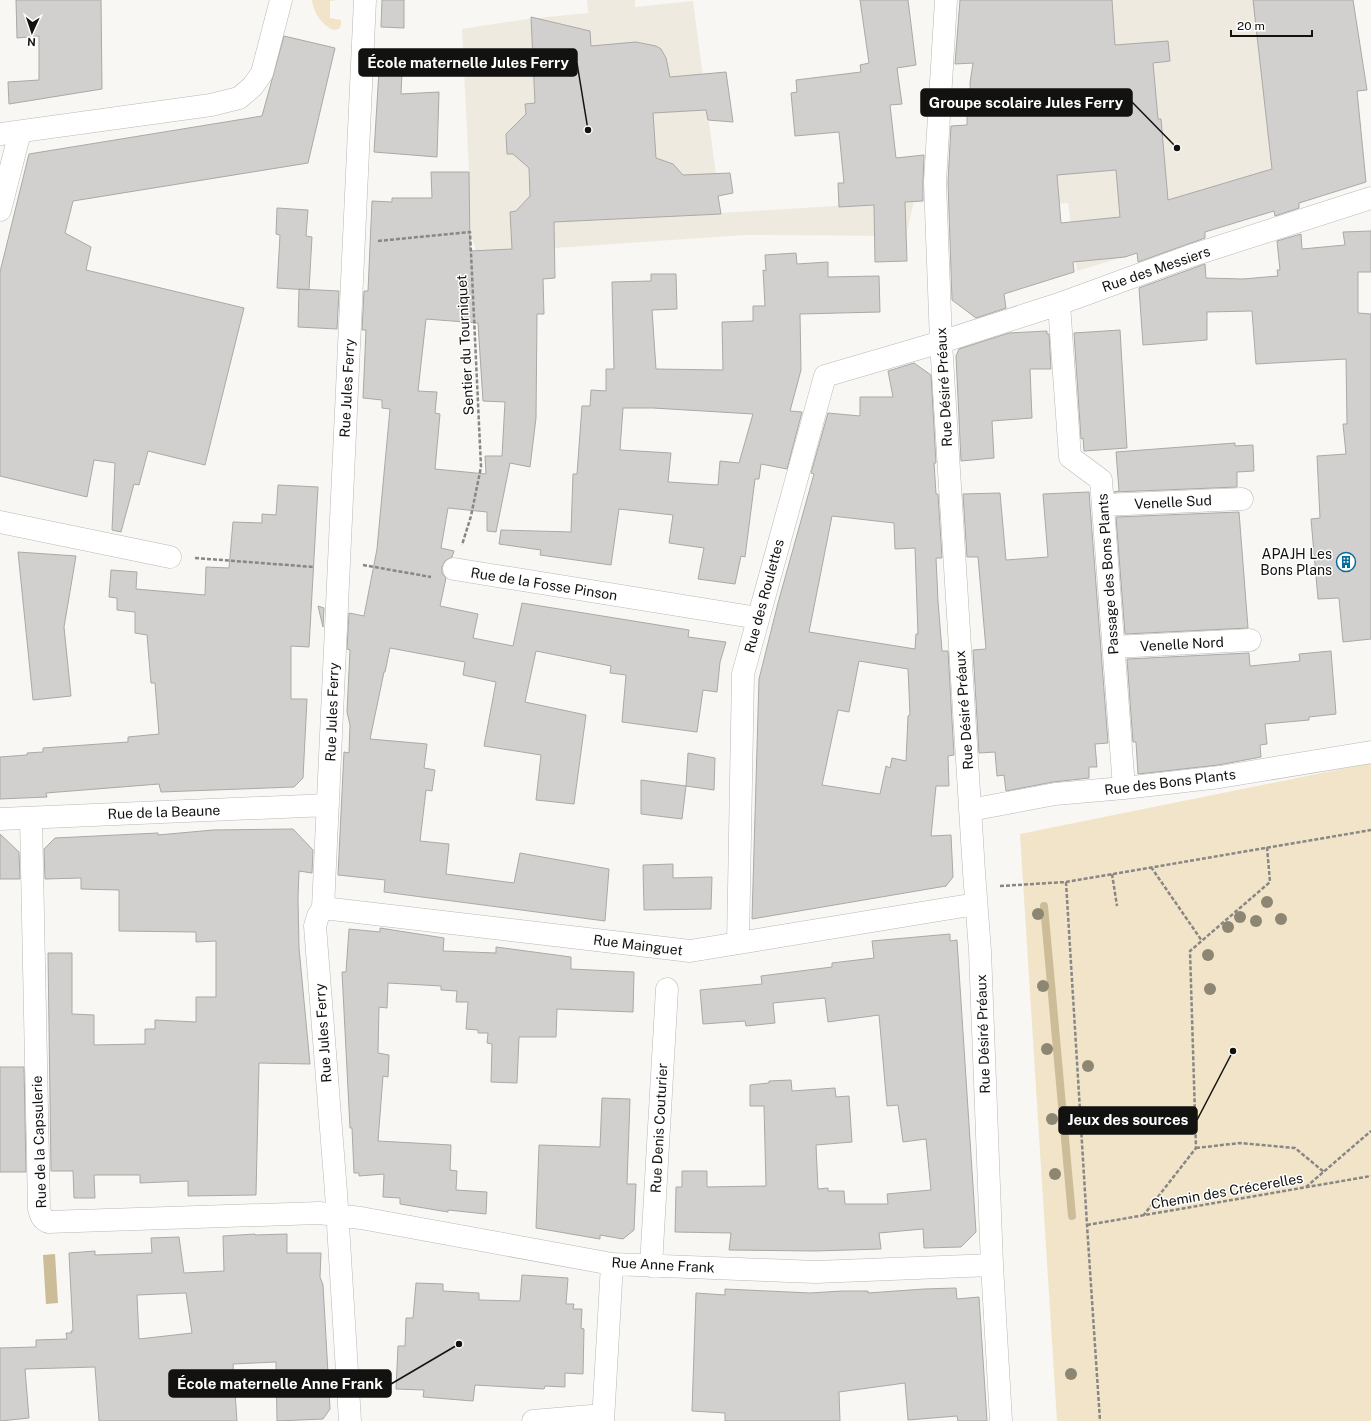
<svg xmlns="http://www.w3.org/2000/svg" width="1371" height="1421" font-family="'Public Sans',sans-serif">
<rect width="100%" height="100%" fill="#f8f7f4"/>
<path fill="#eeeae0" d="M587,0H635V7L693,1L721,213L914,201L906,236L745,235L555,248L476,251L469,228V172L462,29L527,19L588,13Z
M1048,0H1292L1313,199L1077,271L1068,203L1056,204Z"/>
<path fill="#f1e4c8" d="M312,0H338L330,1V18L341,20V25L339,29L333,30C322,25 313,12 312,0Z
M1371,763V1421H1057L1020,834Z"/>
<path fill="#ccbc98" d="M55,1254L58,1303L46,1304L43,1255Z"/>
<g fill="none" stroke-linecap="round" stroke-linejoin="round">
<path stroke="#ccbc98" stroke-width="8" d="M1044,906L1072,1216"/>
</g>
<path fill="#d2d0ce" stroke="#aaa9a6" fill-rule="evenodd" d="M16,0H101L102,89L9,104L8,82L39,80V36L17,38Z
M382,0H404V28L381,27Z
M860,0H908L916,65L897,68L902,104L890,105L896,158L924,155L923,181V201L905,202L907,261L875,262L874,205L839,207L838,183H844L839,132L795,136L791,93L797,92L796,80L861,72L860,65L869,63Z
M960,0H1112L1115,45L1168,41L1170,61L1153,63L1158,119H1161L1168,200L1272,169L1253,0H1353L1367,90L1357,91L1366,182L1299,203V208L1275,216L1274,211L1205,232V238L1138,262L1137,253L1125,257L1073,262L1074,272L1004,294L1006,308L976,318L952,300L948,182L951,126L967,125V110H971L970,83L973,63L955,64ZM1116,170L1120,217L1061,223L1057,175Z
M531,17L590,31L591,46L636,42L656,46L661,49L666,58L670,77L726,72L733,122L708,120L706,110L653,113L656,158L673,164L683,175L730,173L733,193L718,196L721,214L554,222L555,278L543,279L544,314H537L536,418L530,467L510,463L496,532L487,531V512L448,508L441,548L454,551L452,557L445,561L442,567V573L446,578L440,606L478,614L473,638L513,646L522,603L689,630L688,637L726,642L720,662L717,692L703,690L697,732L622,722L626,675L610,673L611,666L536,651L525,702L586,715L574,804L536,800L541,755L484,746L496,682L463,675L465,662L390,648L385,672H384L370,739L427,744L424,768L435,770L432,791L426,790L420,841L449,844L446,874L514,883L520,853L609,869L605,921L384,892L385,880L338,875L344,752L349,753L350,725L347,712L350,650L347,649L349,613L364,616L377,549L390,409L382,408V400L363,398L366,330H362L364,291H368L372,201L392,202V198H432L431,172H469L470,251L512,249L510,212L516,211L530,196L529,168L513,154H507L506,134L526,114L525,104L535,103ZM426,319L478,323L483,401L505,402L502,456H485L486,474L435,469L440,414L435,413L437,392L418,391Z
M284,36L335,48L308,163L73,201L65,233L91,247L86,270L244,308L205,465L148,451L139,485L134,484L121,532L112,530L115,463L94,460L87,497L0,476V272L29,154L262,116Z
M379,71L402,72L401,94L439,92L437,157L374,152Z
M277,208L308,210L306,236L312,237L309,290L277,288L280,235L276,234Z
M1371,231V272H1358V313L1371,314V639L1343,642L1339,598L1318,599L1311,519L1320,518L1317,456L1346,454L1343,424H1347L1346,359L1256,364L1252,311L1207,312V340L1143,345L1139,288L1205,264L1206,278L1243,279L1278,276L1277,270H1280L1277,241L1301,234L1302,249L1345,245L1343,232Z
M796,253L797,264L828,262V277L879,276L880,312L800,314L801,370L790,411L802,412L787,469L761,464L759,479H755L745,557L741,556L735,584L698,579L704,548L669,543L673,515L619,509L611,565L540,555L541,550L499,544L501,530L571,532L573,474H577L582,406H590L591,390L606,391V369H614L612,282L651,281V274H676L677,309L652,310L656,369L723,370L722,322L753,321V306H765L763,270L766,271L765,255ZM623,408H653L753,414L739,463L720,461L718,485L668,482L671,453L620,450Z
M299,289L339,291L337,329L298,327Z
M1120,330L1127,448L1084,451L1083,438L1081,439L1074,333Z
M1047,331V334H1049L1051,369H1030L1032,418L992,421L994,458L961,461L956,356L959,349L1009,333Z
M914,363L931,375L936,463H934L936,494H938L942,558H936L938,601L942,651H948L954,755L948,756L949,786H936L931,836L951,835L953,877L946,886L752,919L759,679L778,603L814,474L811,473L828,413L860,416V397H893L888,371ZM832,516L894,523L895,549L915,548L918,634H916L915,649L809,632ZM859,661L908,669L910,715L908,716L906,761L892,758L890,768L886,766L880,794L822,785L838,710L849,712Z
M1235,443V446L1253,445L1254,471L1237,472V487L1114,492L1119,491L1116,452Z
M278,485L318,487L309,647L291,646V699H307L303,778L294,787L161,792L159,784L46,793L47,797L0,799V757L27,755V753L43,752V748L128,742V737L159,734L155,683H151L147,635L135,633V612L117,610V598L109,597L111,570L137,572L136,589L205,595L206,567L229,568L233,522L262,523V514L276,515Z
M1089,492L1108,743L1095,744L1097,767H1089V778L1053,782L1006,791L1004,775L997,776L995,752L979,753L973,650L986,649L978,557H967L963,494L1000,493L1006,560L1048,557L1043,494Z
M1239,512L1248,628L1125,634L1116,517Z
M18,552L76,556L64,627L71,696L33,700Z
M318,606L324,608L323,627Z
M1331,651L1336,714L1309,717V720L1265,724L1267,744L1260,745L1261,757L1218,765L1138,774L1136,742H1133L1127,659L1249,653L1250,666L1300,661L1299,654Z
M688,753L715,758L714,790L686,786Z
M641,780L686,786L682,819L641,814Z
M293,829L313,850L312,873L299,871L298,898L299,948L310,1064L259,1063L256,1195L188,1196V1181L140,1183V1175H94L95,1198H74L73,1171H51L48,953H72V1014L94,1015V1045L145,1044V1029H155V1020L196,1022V997H216V941L196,942V932L119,931V890L81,889V878L45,879L44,849L55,838L158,833V835L213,830Z
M0,834L19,852L20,879H0Z
M673,864V878L712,877L711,909L644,910L643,865Z
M380,928L444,938L443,951L496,953V947L571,957V969L634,972L633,1012L557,1009L556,1037H519L517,1083L491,1082L492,1044L487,1043L488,1033H478V1030L466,1029L468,1002H456L457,991L441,990V986L388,983L387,1008L379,1007L378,1053L389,1055L388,1077L383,1076L378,1141L451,1145L450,1170L457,1171L456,1190L487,1192L486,1214L448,1210V1212L400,1204V1198L383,1197L384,1174L359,1176V1173H354L352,1128H350L342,972H346L349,929L380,932Z
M950,934V941L957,940L976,1232L961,1247L924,1248L923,1229L879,1233L881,1249L815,1251L729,1250L731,1233L675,1232L676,1187H682V1171H707V1187L766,1186L764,1106H750V1085L769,1083V1081L791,1080L792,1091L835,1088L836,1097L849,1096L852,1142L816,1145L818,1189L828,1188V1191H844L845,1204H888L887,1194L931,1190L926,1139L903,1142L898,1105L887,1106L879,1015L828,1022L825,998L773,1003L775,1023L746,1026L745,1021L703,1024L700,990L762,984L761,976L832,967V963L874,958L872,941Z
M0,1067H24L26,1172H0Z
M602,1098L630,1099L627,1184H636L634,1230L623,1239L600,1235V1239L536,1228L539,1145L600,1147Z
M255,1234V1235L287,1234V1253H321L320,1277L323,1285L330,1409L323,1419L277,1421L276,1362L233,1364L237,1421H99L95,1367L25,1369L29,1418L0,1421V1348L36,1347V1340L67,1339L66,1333H72L71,1331H73L69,1253L95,1251V1255L152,1253L151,1238L179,1237L184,1273L224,1271L223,1236ZM186,1293L192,1333L139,1339L137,1295Z
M522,1275L568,1278L566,1304H574L573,1309H582L581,1328L584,1329L583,1374L565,1373V1387L545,1386L544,1389L475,1385L473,1401L423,1397L424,1390L396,1389L398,1346H405L406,1318H413L416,1283L443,1284V1291L479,1293V1300L520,1301Z
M956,1288L957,1299L979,1297L987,1421H958L957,1416L908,1420L905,1383L839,1392L840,1421H725V1413L692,1411L696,1293L725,1295V1289L810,1293L842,1291H868V1293L924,1289Z"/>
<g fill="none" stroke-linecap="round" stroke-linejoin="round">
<defs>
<path id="minor" d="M946,0L935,182L941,342L974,872L980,951L992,1265L1001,1421
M0,134L211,105L239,98L253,86L262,73L281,0
M0,210L20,132
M1059,304L1070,457L1101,480L1124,788
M1103,505L1242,499
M0,522L170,557
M454,569L758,618
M1114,647L1250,640
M970,810L1055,794L1124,788L1220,777L1371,752
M31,818L39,1209C41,1216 42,1219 48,1222L319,1213L361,1218L612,1264L816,1272L992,1265
M0,819L328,805
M323,908L690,951L976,904
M738,943L743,674L825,376L941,342L1059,304L1190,256L1371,198
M651,1266L667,989
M350,1421L336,1192L315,926L318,916L323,908L365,0
M533,1421L603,1415
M603,1421L612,1264"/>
</defs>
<use href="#minor" stroke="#b9b8b5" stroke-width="23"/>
<path stroke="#888785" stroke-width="2.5" stroke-dasharray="4 2" stroke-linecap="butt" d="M378,241L470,232L481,467L471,516L462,545
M195,558L314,567
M363,565L431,577
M1151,867L1202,941
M1112,874L1117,906
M1066,882L1087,1225L1100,1421
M1000,886L1066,882L1371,830
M1196,1148L1240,1143L1295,1148L1324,1172
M1306,1187L1371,1131
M1143,1216L1196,1148L1190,951L1270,882L1267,847
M1087,1225L1371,1176"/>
<use href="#minor" stroke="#fff" stroke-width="22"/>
</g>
<g fill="#8d8673">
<circle cx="1267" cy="902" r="6"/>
<circle cx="1038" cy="914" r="6"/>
<circle cx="1240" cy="917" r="6"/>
<circle cx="1281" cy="919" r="6"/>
<circle cx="1256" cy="921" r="6"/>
<circle cx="1228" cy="927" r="6"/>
<circle cx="1208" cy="955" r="6"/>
<circle cx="1043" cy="986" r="6"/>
<circle cx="1210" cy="989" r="6"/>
<circle cx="1047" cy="1049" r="6"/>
<circle cx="1088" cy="1066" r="6"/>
<circle cx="1052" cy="1119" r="6"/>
<circle cx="1055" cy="1174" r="6"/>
<circle cx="1071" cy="1374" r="6"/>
</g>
<defs>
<symbol id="building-ring" viewBox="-11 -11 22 22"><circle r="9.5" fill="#fff" stroke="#066e9b" stroke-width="1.5"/><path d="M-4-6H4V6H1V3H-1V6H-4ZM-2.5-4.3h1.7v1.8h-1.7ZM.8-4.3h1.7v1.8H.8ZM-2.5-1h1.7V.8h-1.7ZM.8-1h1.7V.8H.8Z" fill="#066e9b"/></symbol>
</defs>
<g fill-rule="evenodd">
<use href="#building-ring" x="1335" y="551" width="22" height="22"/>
</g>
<g text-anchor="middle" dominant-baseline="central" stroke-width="3" stroke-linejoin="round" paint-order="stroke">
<g font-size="14" fill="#121211" stroke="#fff">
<text transform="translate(1156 269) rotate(-19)">Rue des Messiers</text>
<text transform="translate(465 345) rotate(-93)">Sentier du Tourniquet</text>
<text transform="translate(944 387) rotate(-93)">Rue Désiré Préaux</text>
<text transform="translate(347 388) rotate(-87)">Rue Jules Ferry</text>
<text transform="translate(1173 502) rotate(-3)">Venelle Sud</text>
<text transform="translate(1108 574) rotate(-94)">Passage des Bons Plants</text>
<text transform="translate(544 584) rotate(9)">Rue de la Fosse Pinson</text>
<text transform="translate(764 596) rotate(-75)">Rue des Roulettes</text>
<text transform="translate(1182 644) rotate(-3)">Venelle Nord</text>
<text transform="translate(964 710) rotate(-94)">Rue Désiré Préaux</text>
<text transform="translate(332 712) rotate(-88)">Rue Jules Ferry</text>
<text transform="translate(1170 782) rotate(-7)">Rue des Bons Plants</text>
<text transform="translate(164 812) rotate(-2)">Rue de la Beaune</text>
<text transform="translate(638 945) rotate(7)">Rue Mainguet</text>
<text transform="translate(323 1033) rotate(-94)">Rue Jules Ferry</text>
<text transform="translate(983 1034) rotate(-92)">Rue Désiré Préaux</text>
<text transform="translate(659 1128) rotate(-87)">Rue Denis Couturier</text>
<text transform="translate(39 1142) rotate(-92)">Rue de la Capsulerie</text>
<text transform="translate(1227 1191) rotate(-10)">Chemin des Crécerelles</text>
<text transform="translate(663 1265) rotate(3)">Rue Anne Frank</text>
</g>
<g font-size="14" fill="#121211" stroke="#fff" text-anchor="end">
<text x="1332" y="554">APAJH Les<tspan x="1332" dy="16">Bons Plans</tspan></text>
</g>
</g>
<path fill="none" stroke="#121211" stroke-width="1.5" d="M588 130L577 63M1177 148L1132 102M1233 1051L1197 1120M459 1344L391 1384"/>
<g fill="#121211" stroke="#fff" stroke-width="1.5">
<circle cx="588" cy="130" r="4"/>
<circle cx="1177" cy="148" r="4"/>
<circle cx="1233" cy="1051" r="4"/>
<circle cx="459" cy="1344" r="4"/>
</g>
<g fill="#121211" stroke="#121211" stroke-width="1.5">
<rect x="359" y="49" width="218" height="27" rx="4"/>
<rect x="921" y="89" width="211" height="27" rx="4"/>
<rect x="1059" y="1107" width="138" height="27" rx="4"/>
<rect x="169" y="1370" width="222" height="27" rx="4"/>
</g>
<g font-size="15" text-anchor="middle" font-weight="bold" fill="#fff">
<text x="468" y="68">École maternelle Jules Ferry</text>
<text x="1026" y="108">Groupe scolaire Jules Ferry</text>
<text x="1128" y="1125">Jeux des sources</text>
<text x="280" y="1389">École maternelle Anne Frank</text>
</g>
<g transform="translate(32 32) rotate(183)" stroke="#ffffff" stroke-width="3" paint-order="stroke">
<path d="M0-3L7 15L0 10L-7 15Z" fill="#121211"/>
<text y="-6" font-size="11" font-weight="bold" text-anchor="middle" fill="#121211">N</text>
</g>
<path d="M1231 30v6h81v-6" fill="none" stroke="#121211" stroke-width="2"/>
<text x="1237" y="30" font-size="12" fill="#121211" stroke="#ffffff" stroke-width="3" paint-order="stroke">20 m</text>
</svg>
